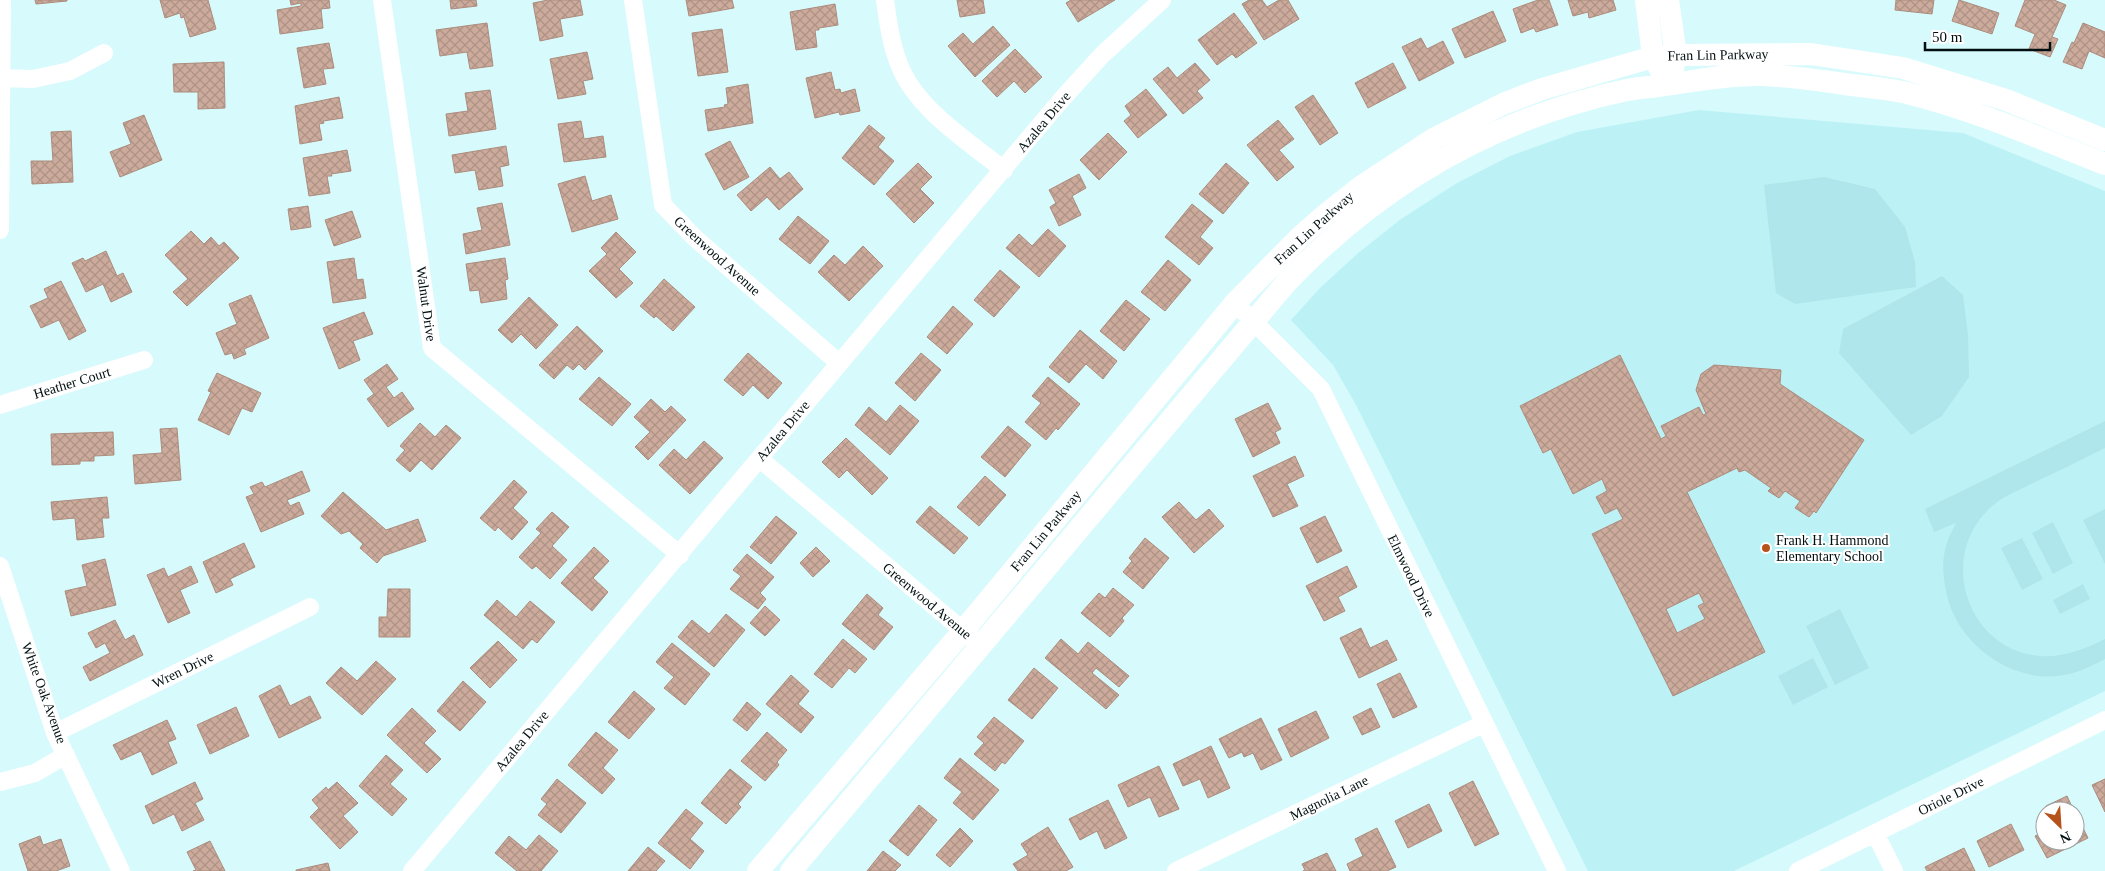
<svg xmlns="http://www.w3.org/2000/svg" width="2105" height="871" font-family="Georgia,serif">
<defs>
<pattern id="building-cross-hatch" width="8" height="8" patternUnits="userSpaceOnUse" patternTransform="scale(1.25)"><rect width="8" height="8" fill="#ccab9c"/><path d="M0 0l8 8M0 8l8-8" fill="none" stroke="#ae9285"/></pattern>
</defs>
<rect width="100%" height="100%" fill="#d7fafc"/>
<path fill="#bcf2f6" d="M1699,110L1963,133L2105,191V691L1734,871H1588L1356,405L1333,365L1291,320L1320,288L1357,254L1401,219L1457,183L1510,156L1577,132Z"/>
<path fill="#afe6eb" d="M1824,177L1875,189L1905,227L1915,262L1916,287L1795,304L1776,293L1764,185Z
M1942,276L1963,295L1968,334L1969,377L1942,416L1911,435L1839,353L1843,329Z
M2105,421V448C2081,460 2057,472 2033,483C2018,491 2000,497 1988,510C1937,560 1969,651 2040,656C2062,658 2085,649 2105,639V659C2095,664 2084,670 2073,673C2022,688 1965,652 1949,603C1944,585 1940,562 1947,543C1949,536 1953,529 1956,523L1934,532L1925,509Z
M2105,509V564L2083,520Z
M2053,522L2073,563L2053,574L2032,533Z
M2022,538L2043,579L2022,590L2001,548Z
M2083,584L2090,599L2060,614L2053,600Z
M1840,609L1869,668L1835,685L1806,626Z
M1813,658L1828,687L1793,705L1778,676Z"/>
<path fill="url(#building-cross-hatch)" stroke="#ac8c7d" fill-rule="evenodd" d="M35,0H67V1L36,4Z
M160,0H208L216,29L190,37L184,17L181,18L180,13L165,18Z
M290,0H329L330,8L321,9L323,28L280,34L277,10L301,6V3L291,5Z
M450,0H476L477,6L451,9Z
M548,0H580L583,15L560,19L563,36L540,41L533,3Z
M686,0H732L734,8L689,16Z
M957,0H983L985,13L960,17Z
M1071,0H1115L1078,22L1066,3Z
M1249,0H1262L1267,7L1279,0H1288L1299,19L1264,40L1242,4Z
M1538,0H1549L1558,25L1536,32L1534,28L1521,33L1513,9Z
M1568,0H1613L1616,10L1589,18L1588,12L1573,16Z
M1896,0H1934L1932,14L1895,10Z
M1959,0L1999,13L1992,34L1952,21Z
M2025,0H2054L2066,5L2052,37L2058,39L2050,57L2029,49L2035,34L2015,26Z
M835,4L838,25L819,28V30H815L817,47L796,50L790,12Z
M1493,11L1506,41L1465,58L1452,29Z
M1234,13L1257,43L1236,58L1232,54L1217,65L1198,40Z
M487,23L493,66L470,69L467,52L440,56L436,30Z
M2083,23L2105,32V58L2089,51L2082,69L2063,62L2072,42L2074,43Z
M993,26L1010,45L975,77L948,46L963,33L973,44Z
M722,29L728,72L698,76L692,33Z
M1421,38L1427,49L1443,41L1454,63L1419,81L1402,47Z
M329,43L334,68L323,69L326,84L304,88L297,48Z
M1015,49L1042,77L1025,93L1014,81L997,97L982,81Z
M587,52L593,79L583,81L586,94L558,99L550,59Z
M224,62L225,108L198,109V92H174L173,64Z
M1195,63L1210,80L1197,91L1203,98L1183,114L1153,79L1168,67L1177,78Z
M1393,63L1406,88L1368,108L1355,83Z
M831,72L835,90L840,89L841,93L855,89L860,111L840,115L839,112L815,118L806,78Z
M748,84L753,123L708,131L705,110L725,107L724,105L728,104L726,88Z
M1146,89L1167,115L1138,138L1124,121L1131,115L1125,106Z
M490,90L496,129L449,136L446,114L468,111L465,93Z
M1313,95L1338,133L1320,145L1295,107Z
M339,97L343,118L323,121L324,123L319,124L322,140L300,144L295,106Z
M144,115L162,160L120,177L110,152L131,144L123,123Z
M1278,120L1294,139L1279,150L1294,167L1277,181L1247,145Z
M581,121L584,139L603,136L606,157L564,162L558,124Z
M869,125L885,138L878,147L894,161L874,185L842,158Z
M71,131L73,182L32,184L31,161H53L51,132Z
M1108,133L1127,152L1099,180L1080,160Z
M730,141L749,177L724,190L705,154Z
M506,146L509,165L500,167L503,186L479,190L475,170L455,173L452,155Z
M347,150L351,171L331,174L332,176H327L330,193L309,196L303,158Z
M918,163L932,177L920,189L934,203L914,223L886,194Z
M1226,163L1249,183L1223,214L1199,194Z
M770,167L780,179L789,172L803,189L779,210L767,197L751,211L737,195Z
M1079,174L1086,188L1072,196L1081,215L1059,226L1050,207L1056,203L1049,190Z
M585,176L592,201L611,195L618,219L572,232L558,184Z
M502,203L510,245L466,254L463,234L482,230L477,208Z
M1192,204L1213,221L1200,237L1213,248L1199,265L1165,237Z
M308,206L311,227L291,230L288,209Z
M352,211L361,237L334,246L325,220Z
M798,216L829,241L810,264L779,239Z
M1048,229L1066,246L1039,277L1006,248L1019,234L1032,246Z
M191,231L204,244L211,237L219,246L224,242L239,258L187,306L173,292L188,279L165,255Z
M616,232L636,252L619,269L633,283L616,298L589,271L607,254L601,248Z
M863,246L883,266L849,301L818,272L834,255L845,265Z
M106,251L117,276L123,273L132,292L111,302L103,284L86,292L72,263L83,258L85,261Z
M354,258L357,280L363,279L366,298L333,303L327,262Z
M505,258L508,279L505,280L507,299L481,303L479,290L470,291L466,264Z
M1168,260L1191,280L1165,311L1141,292Z
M1000,270L1020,287L994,317L974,300Z
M664,279L695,307L673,331L656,316L654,318L640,306Z
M61,281L86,331L69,340L59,320L41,328L30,306L48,298L44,289Z
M251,295L269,338L244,349L246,354L234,359L232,353L225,355L216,333L237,324L229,304Z
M529,297L558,325L536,349L521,334L512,343L498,330Z
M1126,300L1150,319L1124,351L1100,331Z
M953,306L973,324L947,354L927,337Z
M364,312L373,334L353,341L360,360L339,369L323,328Z
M577,326L603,351L585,370L579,364L573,370L567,365L554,379L539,365Z
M1080,330L1117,361L1103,379L1086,364L1069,383L1049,367Z
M748,353L782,383L768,399L753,385L743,396L724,380Z
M921,353L941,370L915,401L895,383Z
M1620,355L1661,439L1666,436L1661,426L1699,407L1703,415L1706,414L1696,390L1701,374L1714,365L1781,370L1780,384L1864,440L1816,513L1814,511L1809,517L1795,508L1800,501L1785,491L1779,498L1768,491L1771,488L1745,470L1739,472L1737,468L1687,492L1765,652L1673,696L1592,534L1623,519L1617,508L1605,514L1596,497L1607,491L1602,479L1573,494L1551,449L1543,453L1520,406ZM1699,593L1704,603L1698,606L1705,619L1677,633L1666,609Z
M387,364L398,379L386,387L394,398L402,392L414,409L388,427L367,399L374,394L364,380Z
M217,373L261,393L252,412L242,408L229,435L198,420L211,392L208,391Z
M599,377L631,404L612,426L579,399Z
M1048,377L1080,404L1058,430L1056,428L1046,440L1025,422L1041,403L1032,396Z
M651,399L665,412L671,406L686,420L648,460L635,447L650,432L634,417Z
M1268,403L1281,429L1275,432L1280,443L1253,457L1235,419Z
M900,405L919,421L890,455L855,425L869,407L886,422Z
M420,423L435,437L446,425L461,438L432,470L421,460L410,472L396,460L405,450L400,446Z
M1008,426L1031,445L1005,477L981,457Z
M177,428L181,480L135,484L133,455L162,453L160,429Z
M113,432L114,455L94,456V461H80V464L52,465L51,434Z
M846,438L888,478L872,495L847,470L839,478L822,462Z
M704,441L723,458L690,494L659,465L674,449L686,460Z
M1295,456L1304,476L1287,484L1298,506L1273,517L1253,476Z
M302,471L310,491L287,500L290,506L299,502L304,514L261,532L246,497L254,494L250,487L262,482L265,487Z
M985,476L1006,495L979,526L957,507Z
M514,480L527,492L513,508L528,522L512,540L498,527L495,531L480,518Z
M343,492L386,530L418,519L426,541L383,556L377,563L360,548L363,544L349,531L341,534L321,516Z
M107,497L109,518H102L104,537L77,540L75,518L53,520L51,502Z
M1179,502L1196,520L1209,509L1224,526L1194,553L1162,517Z
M930,506L968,538L954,554L916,522Z
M552,512L569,527L552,546L567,560L550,579L536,566L532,569L519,557L541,533L536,529Z
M776,516L797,533L771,564L750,547Z
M1325,516L1342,551L1317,563L1300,528Z
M1145,538L1169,558L1143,589L1123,572L1132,561L1129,558Z
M244,543L255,567L230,579L233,585L216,593L203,562Z
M594,547L609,561L593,578L608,592L592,611L561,583Z
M816,547L830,561L813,577L800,563Z
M747,554L774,577L760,593L766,599L758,609L730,589L741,576L733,570Z
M105,559L116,605L71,616L65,591L87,586L82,565Z
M191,566L198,582L180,590L190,613L168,623L147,575L164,568L168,577Z
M1347,566L1357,587L1338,597L1345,611L1324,621L1306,586Z
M1113,588L1134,605L1122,618L1124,621L1110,637L1081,613L1099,593L1105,598Z
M388,589H410V637H379V617H387Z
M867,594L883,608L878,615L893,627L874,650L842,624Z
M497,600L516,617L530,601L555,622L537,643L532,639L523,649L484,615Z
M765,606L780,620L765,636L750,623Z
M726,614L745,630L714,667L678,637L692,620L709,634Z
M115,620L125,640L134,635L143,655L90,681L83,667L110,653L105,643L96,648L88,633Z
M1361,628L1370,648L1387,640L1397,660L1359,678L1340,638Z
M843,639L867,659L855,673L849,668L832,688L814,674Z
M1061,639L1078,654L1088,642L1129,676L1119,687L1096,668L1092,673L1119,695L1106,709L1045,658Z
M498,641L517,660L490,688L470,668Z
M672,643L710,674L685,705L664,688L674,677L656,662Z
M376,661L396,679L362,715L326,683L341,667L357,681Z
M1034,668L1058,688L1032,719L1008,700Z
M1400,673L1417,707L1393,718L1377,684Z
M791,675L809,691L798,704L814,717L801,733L766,704Z
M463,681L486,702L460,731L437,711Z
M280,685L290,706L310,696L321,718L279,738L259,696Z
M634,691L655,709L629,739L608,722Z
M747,702L761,714L747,731L733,720Z
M236,707L249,736L210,754L197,725Z
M412,708L436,731L424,743L441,759L427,773L387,735Z
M1371,708L1380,727L1362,735L1353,717Z
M1316,711L1329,738L1291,757L1278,729Z
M994,717L1024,741L1005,764L1002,762L995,771L974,754L984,743L977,737Z
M1261,718L1282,760L1261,770L1253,753L1244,757L1242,752L1229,758L1219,739Z
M167,720L176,739L168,742L177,763L152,775L141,751L121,760L113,745Z
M596,732L618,750L603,768L615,779L602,794L568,765Z
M767,732L787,750L777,762L779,765L765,781L741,761Z
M1211,746L1230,788L1208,798L1200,779L1183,786L1173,764Z
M386,755L403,770L390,784L407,799L392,816L359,786Z
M960,758L999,790L973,820L953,803L962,792L944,778Z
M1159,766L1179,809L1159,817L1150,797L1128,807L1118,785Z
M730,769L752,787L738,804L741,807L726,824L701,803Z
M557,779L586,803L561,833L538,815L547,804L541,799Z
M2105,779V812L2092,785Z
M1473,781L1499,834L1475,846L1449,793Z
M195,782L203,799L195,803L204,820L182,831L174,814L153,824L145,806Z
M337,782L358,803L343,816L358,832L340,849L310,817L319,808L312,800L326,787L328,790Z
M2067,796L2074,811H2048L2046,806Z
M1108,800L1127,838L1105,849L1097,831L1080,840L1069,819Z
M1429,804L1442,831L1408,848L1395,821Z
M919,805L937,820L908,856L889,841Z
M686,809L703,823L690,839L704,851L690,869L658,843Z
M2075,812L2088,838L2047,858L2035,836L2045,831V841H2075Z
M2011,824L2024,850L1989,867L1977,841Z
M1048,827L1073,867L1066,871H1018L1013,864L1028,855L1021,844Z
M960,828L973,841L950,867L936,855Z
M1377,828L1396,867L1387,871H1350L1347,864L1363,856L1355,839Z
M539,835L558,851L541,871H517L495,853L509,836L526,850Z
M40,836L43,845L61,839L70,866L56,871H28L19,844Z
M210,841L225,871H193L196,870L187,852Z
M648,847L665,861L656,871H628Z
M1964,848L1975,871H1927L1925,867Z
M883,851L901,865L895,871H867Z
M1327,853L1336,871H1303L1305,870L1302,864Z
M328,863L330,871H296V870Z"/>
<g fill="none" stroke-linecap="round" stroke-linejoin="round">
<path stroke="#fff" stroke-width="18" d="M382,0L432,348L680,555
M633,0L663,205L696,239L839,363
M885,0C888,22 891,44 899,64C915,108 969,142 1004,170
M2,78L33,79L70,71L104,53
M0,230L2,0
M1235,303L1321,389L1557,871
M0,405L144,360
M760,459L973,639
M0,566L55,733L121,871
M55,733L310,607
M0,782L35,773L66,755
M1875,833L1894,871
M412,871L1062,99L1102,55L1162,0
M1176,871L1483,724
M1798,871L2105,720"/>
<path stroke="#fff" stroke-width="22" d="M1646,0L1653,57L1660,69
M1668,0L1676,55L1673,69
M758,871L963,631L1235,303L1300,237L1325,215L1359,188L1435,138L1503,104L1542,89L1653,57L1676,55L1811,54L1903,68L2006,100L2105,140
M791,871L1286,283C1380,184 1494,118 1627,90C1642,87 1657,87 1672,84C1701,80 1731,74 1761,75C1789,76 1817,80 1845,84C1864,87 1884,88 1903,92C1973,109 2039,138 2105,164"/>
</g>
<circle fill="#b6531c" stroke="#fff" stroke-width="2" cx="1766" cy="548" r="5"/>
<g text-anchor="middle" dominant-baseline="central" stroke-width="4" stroke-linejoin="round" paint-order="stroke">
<g font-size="14" fill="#020f10" stroke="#fff">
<text transform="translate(1718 55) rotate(-1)">Fran Lin Parkway</text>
<text transform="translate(1044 122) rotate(-50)">Azalea Drive</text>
<text transform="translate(1314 228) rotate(-42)">Fran Lin Parkway</text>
<text transform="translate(717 256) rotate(42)">Greenwood Avenue</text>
<text transform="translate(426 304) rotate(82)">Walnut Drive</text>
<text transform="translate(72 383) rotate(-17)">Heather Court</text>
<text transform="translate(783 431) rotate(-50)">Azalea Drive</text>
<text transform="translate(1046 531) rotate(-50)">Fran Lin Parkway</text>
<text transform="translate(1411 576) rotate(64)">Elmwood Drive</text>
<text transform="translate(927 601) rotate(40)">Greenwood Avenue</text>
<text transform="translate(183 670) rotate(-26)">Wren Drive</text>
<text transform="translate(44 693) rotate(70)">White Oak Avenue</text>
<text transform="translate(522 741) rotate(-50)">Azalea Drive</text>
<text transform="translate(1951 796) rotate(-26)">Oriole Drive</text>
<text transform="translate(1329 798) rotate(-26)">Magnolia Lane</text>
</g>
<g font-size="14" fill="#020f10" stroke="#fff" text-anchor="start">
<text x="1776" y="540">Frank H. Hammond<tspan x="1776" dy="16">Elementary School</tspan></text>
</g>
</g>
<g transform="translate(2060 826) rotate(155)"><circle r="24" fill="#ffffff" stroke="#9a9f9f"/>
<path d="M0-4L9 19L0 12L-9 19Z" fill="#b6531c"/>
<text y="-8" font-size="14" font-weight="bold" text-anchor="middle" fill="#020f10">N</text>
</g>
<path d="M1925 42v8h125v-8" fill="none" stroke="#020f10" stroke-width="2.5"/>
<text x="1932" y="42" font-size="15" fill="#020f10" stroke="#ffffff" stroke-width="4" paint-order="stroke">50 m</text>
</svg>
